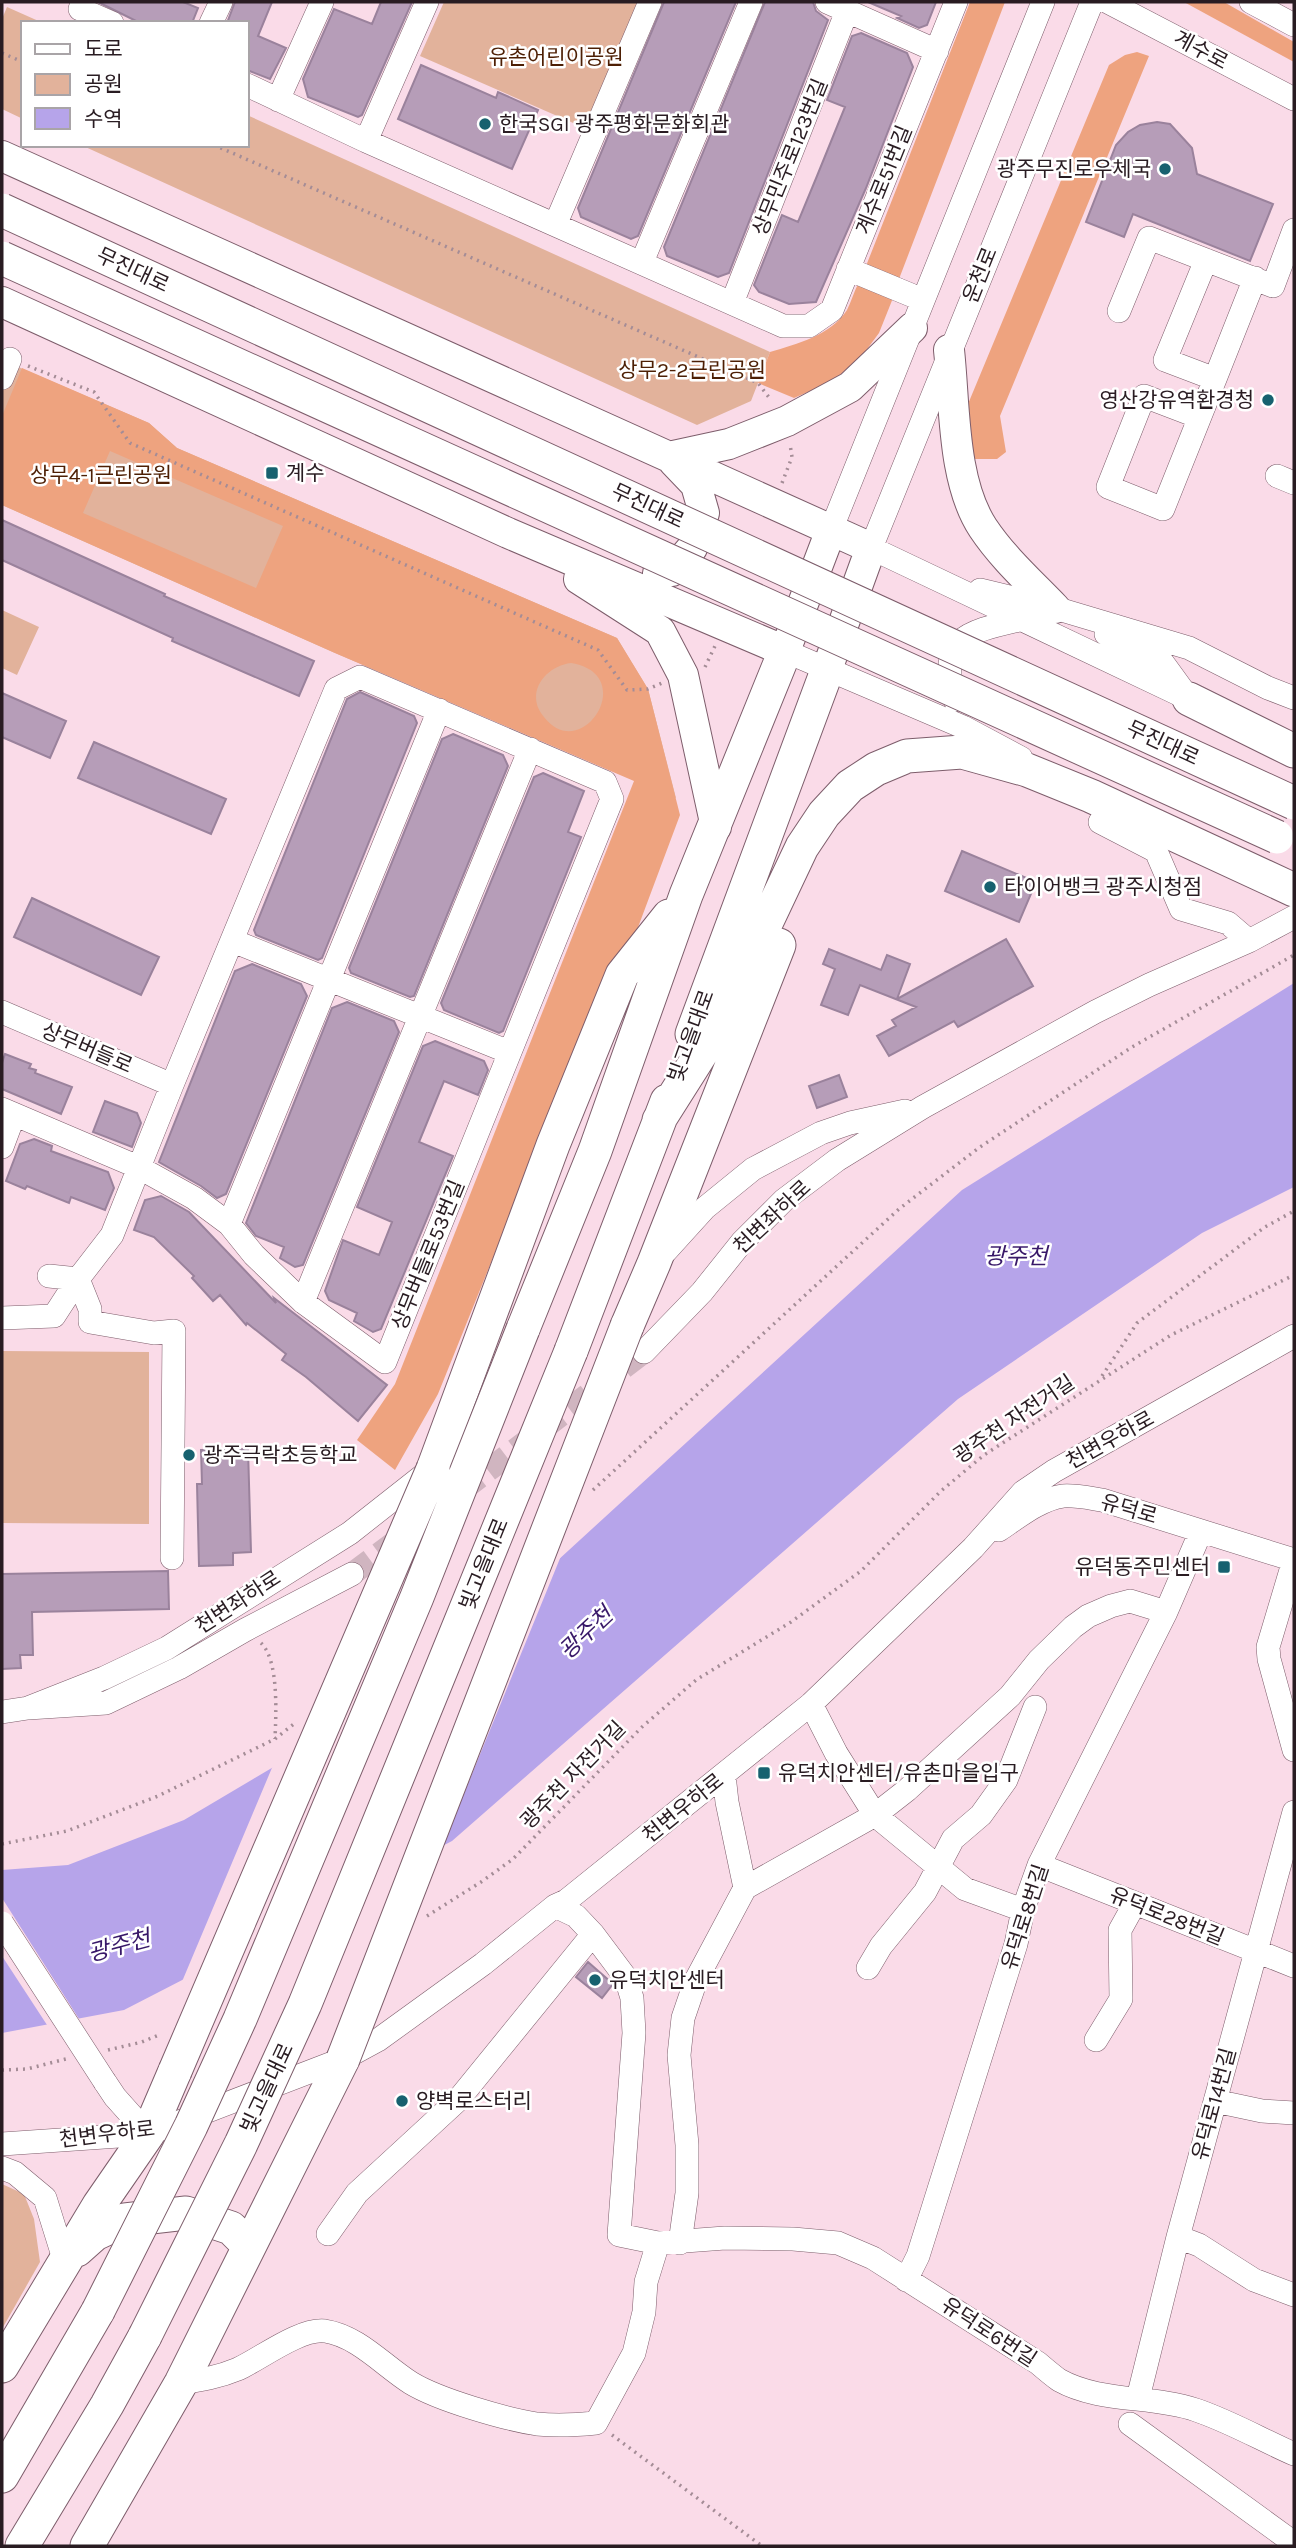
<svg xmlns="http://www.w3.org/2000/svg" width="1296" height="2548" font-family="Karla,'Noto Sans KR',sans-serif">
<rect width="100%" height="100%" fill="#fadbe8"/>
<path fill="#e2b29b" d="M444,2H641L587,129L420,56Z
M7,7L43,23H23V119L2,109V19Z
M247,115L770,352L751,401L697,425L81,145H247Z
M2,360L149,423L177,448L617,638L648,689L676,798L335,653L2,505Z
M2,610L39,627L17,675L2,668Z
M2,1351L149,1352V1524L2,1523Z
M2,2184L24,2194L34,2219L40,2262L2,2329Z"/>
<path fill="#eea37f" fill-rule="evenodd" d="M970,2H1005L899,279L866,266Z
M1184,2H1224L1294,42V62Z
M1137,52L1149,56L1000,416L1006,452L997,459H974L968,404L1109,65L1125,55Z
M858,284L893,298L879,333L862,356L833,381L794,398L758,383L770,352C797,344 831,335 847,310C851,302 854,292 858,284Z
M22,368L149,423L177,448L617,638L648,689L680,815L637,930L607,975L438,1394L395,1470L357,1440L395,1384L634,781L335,653L2,505V416ZM110,451L283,526L256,588L83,513ZM571,663C640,674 582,766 544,717C524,694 545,666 571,663Z"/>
<path fill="#b6a4ea" d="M1294,983V1187L1202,1233L958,1399L452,1841L124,2010L2,2033V1870L68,1865L184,1820L319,1740L557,1561L962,1190Z"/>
<path fill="#fadbe8" d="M563,1551L441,1850L181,1984L274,1763L317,1737Z
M2,1898L81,2022L49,2028L2,1956Z"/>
<path fill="#b69db8" stroke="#9a829c" stroke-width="2" d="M98,2H183L198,8L192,23H140Z
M235,2H272L258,36L286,48L270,79L247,70V23H227Z
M381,2H412L362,115L358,117L308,97L303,79L334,9L372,24Z
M664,2H736L638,236L631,239L581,217L578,208Z
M765,2H813L816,11L828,20L729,273L718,277L667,256L664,247Z
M868,2H936L927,25L919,28L897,18L901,16Z
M861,33L907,53L913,67L866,188L816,302L789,304L759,292L754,285L782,215L798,222L817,176L845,107L827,100L852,36Z
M421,65L496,98L498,92L538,110L512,169L398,119Z
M1157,122L1170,124L1192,148L1197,174L1273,204L1250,261L1133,214L1124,237L1086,222L1116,145L1128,132L1140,125Z
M2,520L165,594L164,596L314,661L299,696L172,641L173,638L2,560Z
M360,692L414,716L417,723L322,958L318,960L256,935L254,930L347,699Z
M2,693L66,721L50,758L2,737Z
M453,734L503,755L508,766L414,996L410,997L351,973L349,968L442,739Z
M94,742L226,799L211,834L78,778Z
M543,773L584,791L568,832L581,837L503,1031L499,1033L444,1010L441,1003L534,777Z
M962,851L1036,882L1019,922L945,891Z
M32,898L159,957L141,995L14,937Z
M1006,939L1033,986L958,1027L954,1021L889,1056L877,1036L896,1026L892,1020L916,1007L860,985L848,1015L821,1005L835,969L823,964L829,949L881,970L887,955L910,964L897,999Z
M252,964L301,984L307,996L226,1194L217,1198L201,1186L159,1162L235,971Z
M347,1002L394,1021L399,1032L303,1265L295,1267L280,1258L284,1247L256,1236L246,1223L332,1008Z
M435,1041L484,1061L488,1070L478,1095L444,1081L419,1142L453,1156L381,1329L373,1332L354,1321L357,1313L329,1300L325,1291L343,1240L379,1255L392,1222L357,1207L423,1046Z
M5,1054L31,1064L29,1068L36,1070L35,1073L72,1087L61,1114L2,1089V1063Z
M839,1075L847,1097L817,1108L809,1086Z
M105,1101L137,1113L141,1123L132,1147L93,1132Z
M34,1139L52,1146L51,1151L108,1172L114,1188L105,1210L71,1197L69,1203L27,1186L25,1189L6,1181L20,1144Z
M161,1196L189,1212L276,1303L274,1298L387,1385L358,1421L306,1377L282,1360L286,1354L247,1323L246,1325L220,1295L213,1301L192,1278L194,1276L154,1237L134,1230L145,1200Z
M248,1449L251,1552L233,1553V1565L199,1566L197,1484H202L201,1450Z
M168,1571L169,1609L32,1612L33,1655H20L21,1668L2,1669V1574Z
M588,1962L613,1984L602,1998L576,1977Z"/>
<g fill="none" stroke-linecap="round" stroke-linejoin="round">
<path stroke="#d0b5c0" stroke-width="23" stroke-dasharray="23 11" stroke-linecap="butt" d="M461,1491L644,1352
M352,1574L403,1536"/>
<defs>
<path id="minor" d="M83,2L80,9L112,23
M827,2L937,51
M1092,2L871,548L1189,699
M1108,2L1294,99
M1251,2L1294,25
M211,23L221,2
M247,85L366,141L783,326H809L832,310L956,2
M278,100L322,2
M366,141L427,2
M556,223L650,2
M1206,260L1165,360L1215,379L1255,278
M642,262L751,2
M848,269L923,300
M732,303L847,11
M1119,311L1149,238L1273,286L1294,230
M2,378L10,359
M1199,417L1144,396L1108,487L1163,509L1215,379
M1277,476L1294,483
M831,530L1043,2
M980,590L1055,608L1189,648L1268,688L1294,698
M1106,634L1163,663L1187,696
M785,651L963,727L1021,758
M955,700C937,638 967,632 1019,620
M1115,817L1156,851
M1100,822L1156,851L1181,909L1228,923L1249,941
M233,941L509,1052
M2,1012L172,1085
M2,1109L138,1167L194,1198L229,1224L254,1255L303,1302L385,1362L612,799L605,782L360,677L336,689L172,1085L112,1235L78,1279L90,1309V1322L154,1333L174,1331L172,1558
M2,1147L14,1115
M229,1224L439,710
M666,1251L705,1208L753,1169L821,1133L850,1123L905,1111
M303,1302L530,749
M2,1318L54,1316L78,1279L49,1276
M644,1352L702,1292L742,1242L784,1200L837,1160L923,1107L1095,1012L1149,985L1249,941L1294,917
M999,1530C1017,1518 1040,1499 1063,1496C1075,1495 1089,1498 1102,1500L1294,1560
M1294,1560L1268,1647L1269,1659L1294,1750
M811,1704L836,1753L875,1815L965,1889L1023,1910
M28,1708L104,1678L167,1648L350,1533L430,1470
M2,1712L28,1708L106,1703L179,1668L245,1630L352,1574
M724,1775L727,1802L745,1888
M1039,1865L1294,1966
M555,1906L576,1916L593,1934L626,1978L632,1998L634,2033L619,2235L658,2243
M868,1968L881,1946L925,1892L953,1839L981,1815L1006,1780L1035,1707
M1096,2040L1121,1999L1120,1930L1135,1903
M105,2082L115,2097L148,2134
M1215,2101L1262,2111L1294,2113
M2,2144L148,2134L343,2059L378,2040L483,1964L555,1906L566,1901L811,1704L973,1548L1023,1492L1054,1471L1294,1336
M2,2168L15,2173L45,2198L65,2262
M328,2234L357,2193L458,2100L593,1934
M1178,2237L1199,2245L1254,2280L1294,2295
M680,2243L687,2193V2145L679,2055L683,2018L696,1980L745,1888L875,1815L907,1790L1010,1696L1039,1660L1073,1627L1088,1616L1111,1606L1130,1601L1166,1612
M906,2280L918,2256L1016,1944L1023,1910L1039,1865L1166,1612L1201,1531
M181,2383C201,2380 219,2377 238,2369C260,2359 300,2328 325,2331C358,2336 384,2366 411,2383C439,2400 505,2419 537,2424C557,2426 576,2425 596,2423L634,2353L644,2312L646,2282L658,2243L725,2238L793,2239L838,2243L873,2258L1038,2363C1045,2369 1052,2375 1059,2380C1100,2403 1152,2395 1196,2410C1229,2421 1262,2440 1294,2454
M1138,2398L1178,2237L1294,1812
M1130,2424L1294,2543"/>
<path id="major" d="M2,156L871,548L830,661
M2,302L508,533L785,651L831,530
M949,350C955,405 952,481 983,528C1003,558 1030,582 1055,608
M669,457L729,444L787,421L850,387L912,328
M658,573L672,571L692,548L704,513L696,485L674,462
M579,579L660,631L683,675L716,827"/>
<path id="highway" d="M1189,699L1294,751
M692,1034L828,668
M659,1120L714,1033L802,847L824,814L850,786L876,769L907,756L962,752L1027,770L1091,796L1294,890
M627,1326L654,1263L779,945
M523,1329L595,1151L686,895L785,651
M571,1351L667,1101
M433,1469L553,1145L622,975L669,916
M77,2250L95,2234L125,2220L186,2213L231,2228L248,2245
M2,2366L99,2205L148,2134L175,2071
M2,2476L98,2311
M22,2546L107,2405L145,2336
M87,2546L181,2383L343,2059"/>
</defs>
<use href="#minor" stroke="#7d5d6b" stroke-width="24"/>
<use href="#major" stroke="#7d5d6b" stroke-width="32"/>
<use href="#highway" stroke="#7d5d6b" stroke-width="35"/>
<path stroke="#a48c96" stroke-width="3.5" stroke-dasharray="2 5" stroke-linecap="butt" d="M2,53L23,62
M214,145L758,383L771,400
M28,366L94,392L130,443L598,650L627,690L648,689L662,683
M782,483L792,457L790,444
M705,667L715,646
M1102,1376L1137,1323L1265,1227L1294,1211
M593,1490L899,1209L980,1147L1132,1047L1294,955
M261,1643C279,1660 276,1714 275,1739
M2,1844L67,1831L158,1796L275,1739L295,1723
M427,1916L481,1882L513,1859L642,1727L696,1680L791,1622L861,1571L941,1491L984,1455L1171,1335L1294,1275
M108,2050L142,2042L161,2034
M2,2070L27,2069L66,2059
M612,2435L762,2546"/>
<use href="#minor" stroke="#fff" stroke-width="23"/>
<use href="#major" stroke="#fff" stroke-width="30"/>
<use href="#highway" stroke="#fff" stroke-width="33"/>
<defs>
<path id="minor-bridge" d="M2,1923L105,2082"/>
<path id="highway-bridge" d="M2,210L1294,803
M2,258L1277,837
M343,2059L627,1326
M175,2071L433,1469
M98,2311L191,2126L240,2019L417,1597L523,1329
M145,2336L241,2144L305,2004L571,1351"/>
</defs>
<use href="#minor-bridge" stroke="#7d5d6b" stroke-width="24" stroke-linecap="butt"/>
<use href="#highway-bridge" stroke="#7d5d6b" stroke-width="35" stroke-linecap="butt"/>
<use href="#minor-bridge" stroke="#fff" stroke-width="23"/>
<use href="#highway-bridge" stroke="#fff" stroke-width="33"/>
</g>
<g fill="#17616f" stroke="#fff" stroke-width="2.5">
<circle cx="485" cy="124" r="7"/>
<circle cx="1165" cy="169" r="7"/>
<circle cx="1268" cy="400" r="7"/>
<rect x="265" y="466" width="14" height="14" rx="3.5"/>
<circle cx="990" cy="887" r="7"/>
<circle cx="189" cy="1455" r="7"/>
<rect x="1217" y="1560" width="14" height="14" rx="3.5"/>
<rect x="757" y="1766" width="14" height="14" rx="3.5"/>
<circle cx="595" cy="1980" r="7"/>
<circle cx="402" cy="2101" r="7"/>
</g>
<g text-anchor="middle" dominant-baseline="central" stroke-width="5" stroke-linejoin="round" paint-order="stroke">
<g font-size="21" fill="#291c22" stroke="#fff">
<text transform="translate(1201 50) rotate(28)">계수로</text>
<text transform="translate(790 157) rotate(-68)">상무민주로123번길</text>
<text transform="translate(884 180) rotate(-68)">계수로51번길</text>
<text transform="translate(133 270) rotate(25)">무진대로</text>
<text transform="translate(980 275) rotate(-68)">운천로</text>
<text transform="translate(648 506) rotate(25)">무진대로</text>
<text transform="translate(1163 743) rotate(25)">무진대로</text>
<text transform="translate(691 1036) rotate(-70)">빛고을대로</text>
<text transform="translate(87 1048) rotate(23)">상무버들로</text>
<text transform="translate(772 1217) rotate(-43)">천변좌하로</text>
<text transform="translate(428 1255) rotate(-68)">상무버들로53번길</text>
<text transform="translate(1014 1419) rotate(-34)">광주천 자전거길</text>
<text transform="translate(1110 1440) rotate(-29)">천변우하로</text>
<text transform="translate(1129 1509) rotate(16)">유덕로</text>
<text transform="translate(484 1564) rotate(-68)">빛고을대로</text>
<text transform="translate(238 1602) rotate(-33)">천변좌하로</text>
<text transform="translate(573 1775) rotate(-46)">광주천 자전거길</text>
<text transform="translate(683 1808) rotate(-39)">천변우하로</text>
<text transform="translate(1167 1916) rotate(22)">유덕로28번길</text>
<text transform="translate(1025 1917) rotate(-72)">유덕로8번길</text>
<text transform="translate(267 2088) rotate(-65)">빛고을대로</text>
<text transform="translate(1214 2104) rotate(-75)">유덕로14번길</text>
<text transform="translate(107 2134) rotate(-7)">천변우하로</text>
<text transform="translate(989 2332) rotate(33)">유덕로6번길</text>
</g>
<g font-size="21" fill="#4d1f04" stroke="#fff">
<text x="556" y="57">유촌어린이공원</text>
<text x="692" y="370">상무2-2근린공원</text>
<text x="101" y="475">상무4-1근린공원</text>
</g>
<g font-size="21" fill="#291c22" stroke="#fff" text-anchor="start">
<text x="499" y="124">한국SGI 광주평화문화회관</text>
<text x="1151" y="169" text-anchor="end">광주무진로우체국</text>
<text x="1254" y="400" text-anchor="end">영산강유역환경청</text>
<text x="286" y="473">계수</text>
<text x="1004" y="887">타이어뱅크 광주시청점</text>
<text x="203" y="1455">광주극락초등학교</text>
<text x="1210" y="1567" text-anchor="end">유덕동주민센터</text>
<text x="778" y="1773">유덕치안센터/유촌마을입구</text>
<text x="609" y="1980">유덕치안센터</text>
<text x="416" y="2101">양벽로스터리</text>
</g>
<g font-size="23" font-style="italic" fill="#381869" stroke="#fff">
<text x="1016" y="1256">광주천</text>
<text transform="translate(586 1633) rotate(-43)">광주천</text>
<text transform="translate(119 1946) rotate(-15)">광주천</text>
</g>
</g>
<rect width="1296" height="2548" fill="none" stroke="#291c22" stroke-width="7"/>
<rect x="21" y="21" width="228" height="126" fill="#ffffff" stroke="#a9a4a7" stroke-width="2"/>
<rect x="35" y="44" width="35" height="10" fill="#ffffff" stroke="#a9a4a7" stroke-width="2"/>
<text x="84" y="56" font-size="21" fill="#291c22">도로</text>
<rect x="35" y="74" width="35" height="21" fill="#e2b29b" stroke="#a9a4a7" stroke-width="2"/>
<text x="84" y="91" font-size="21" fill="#291c22">공원</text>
<rect x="35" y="108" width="35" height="21" fill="#b6a4ea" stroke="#a9a4a7" stroke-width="2"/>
<text x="84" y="126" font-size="21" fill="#291c22">수역</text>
</svg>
